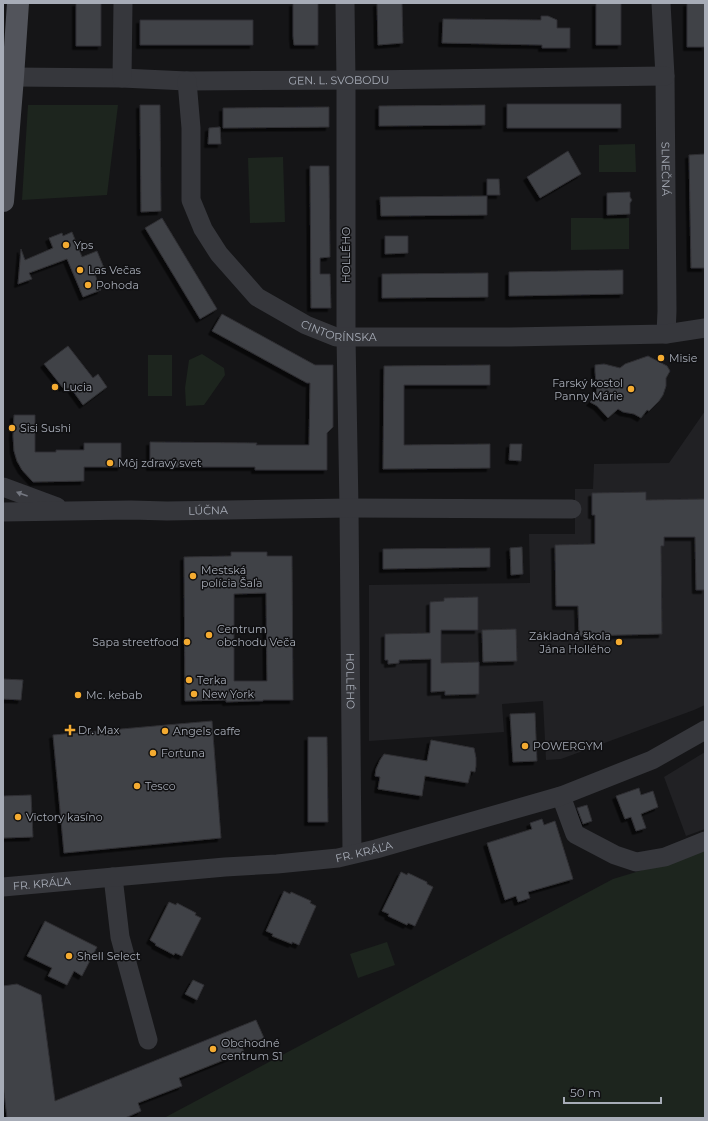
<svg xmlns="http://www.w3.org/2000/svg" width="708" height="1121" font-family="Montserrat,sans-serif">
<defs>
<filter id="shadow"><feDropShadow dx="-3.5" dy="3.5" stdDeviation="0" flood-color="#0009"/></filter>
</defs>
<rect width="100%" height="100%" fill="#151517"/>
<path fill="#212124" d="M705,411V705L694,710L561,759L546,760L543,701L502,704L504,732L369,741V585L530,583L529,534H575V489H593L594,464L669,463Z
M705,752V829L686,836L664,777Z"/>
<path fill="#1d251e" d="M28,105H118L107,195L22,200Z
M635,144L636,172H599V145Z
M283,157L285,222L250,223L248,158Z
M571,218H629V249L571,250Z
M202,354L224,368L225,375L204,405L186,406L185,388L189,360Z
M148,355H172V396H148Z
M705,846V1118H164L613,879L656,866Z
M387,942L395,965L358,978L350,954Z"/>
<path fill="#414247" stroke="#2f2f33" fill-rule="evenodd" filter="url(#shadow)" d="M76,3H101V46H76Z
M293,3H318V45H294L293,36Z
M377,3H402L403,43L378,45Z
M596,3H621V45H596Z
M687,3H705V47H687Z
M541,16H548L557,20V28H570V48H542V45L442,43L443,19L541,20Z
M140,20H253V45H140Z
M507,104H621V128H507Z
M140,105H160L161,211L141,212Z
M485,105V125L379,126V106Z
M329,107V127L223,128V108Z
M220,127L221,144H208L209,128Z
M568,151L581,174L540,198L527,177Z
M705,154V268H691L689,155Z
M310,166H329L330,257L320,258V274H330L331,308H311Z
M487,179H499L500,195H487Z
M630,192V197L632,200L630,203V214L607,215V193Z
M487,196V215L381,216L380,197Z
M162,218L217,309L200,319L145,228Z
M72,232L82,257L97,251L104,268L94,272L101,290L83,297L67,259L29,273L32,279L18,284L21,249L25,260L53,248L49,238L62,233L63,236Z
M385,236H408V253L385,254Z
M623,270V294L509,296V272Z
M488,273V297L382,298V274Z
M222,314L315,365H333V427L327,433V470H255V467H150V442L257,443L256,445H309L310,383H307L212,331Z
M68,346L93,378L98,374L107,387L83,405L70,387L67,389L65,386L63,388L44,364Z
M648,356L667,366L670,371L666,378V386L663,395L659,401L649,411L647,410L641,418L634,414L623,412L618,409L608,418L597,406L590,402L597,395L595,371V365L604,364L620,368L625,364Z
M490,365V385H404V445L490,444V468L383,469L384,366Z
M14,415H35V452H56V450H84V443H121V467H84V481L33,482L22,470L17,461L14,451L13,436Z
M510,444H522L521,461L509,460Z
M646,492V500L705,499V590H696L695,537H664V546H661L662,634L579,636L578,606H556L555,545L595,544V515H592V493Z
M522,547L523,574L511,575L510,548Z
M490,548V567L383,569V549Z
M231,552H267V556H292L293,700H263V701H254L226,702V700L185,701L184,557L231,556ZM266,593L267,681H234V594Z
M478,597V630H441V663L479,662V694L445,695V691L431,692V659L399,660V663L388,664V660H385V634L430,633V602L444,601V598Z
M516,629L517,661L483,662L482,630Z
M3,679L23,680L21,700L3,699Z
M535,713L537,761L513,762L510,714Z
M212,721L221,838L64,853L53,735Z
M308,737H327L328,822H308Z
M431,740L474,748L476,758V766L475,772L471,771L468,783L425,776L422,796L378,789L380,777L375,776L376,769L380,760L384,754L427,761Z
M639,788L641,795L653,791L658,807L641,814L646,828L636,831L631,817L625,819L616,796Z
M31,795L33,837L3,838V796Z
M587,805L592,821L583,824L577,808Z
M542,819L544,825L555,821L573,879L528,892L530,898L518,902L516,896L505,900L487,843L532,829L530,823Z
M401,872L407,875L408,873L427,882V884L433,887L415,926L408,923L407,925L388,916L389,914L382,911Z
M284,891L290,894L291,892L311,901L310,903L316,906L299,945L292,942V944L272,936L273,934L266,931Z
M169,902L176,905L177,903L196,913L195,915L201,918L182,956L175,953L174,955L155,945L156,944L150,940Z
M45,921L97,947L82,976L74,971L67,985L48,976L52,968L27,956Z
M193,980L204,985L197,1000L185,994Z
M17,984L41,995L55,1101L256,1020L264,1038L242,1047L244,1052L179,1078L182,1086L138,1103L141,1111L125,1118H7L3,1084V986Z"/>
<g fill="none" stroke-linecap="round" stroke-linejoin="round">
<g stroke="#36373c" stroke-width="19">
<path id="s1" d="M345,3L346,81V337L349,508L352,854"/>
<path id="s2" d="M661,3L665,76L667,311L666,334"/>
<path id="s3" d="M13,77L122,78L187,81L365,80L665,76"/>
<path d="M122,78L123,3"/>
<path id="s4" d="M187,81L191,128V200L203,229L219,254L257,297L306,325L336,337H510L666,334L705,328"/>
<path d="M3,487L57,507"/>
<path id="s5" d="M3,512L131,510L167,511L349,508L572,509"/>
<path d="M561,796L575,834L615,855L636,862L665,857L705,841"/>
<path d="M113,877L120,937L148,1040"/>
<path id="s6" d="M3,887L225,867L277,864L338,858L376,849L561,796L652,760L705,730"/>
</g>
<path stroke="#52545b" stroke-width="22" d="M3,201L13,77L18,3"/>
</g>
<defs><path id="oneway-solid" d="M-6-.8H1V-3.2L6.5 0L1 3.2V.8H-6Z"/></defs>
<use fill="#747780" href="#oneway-solid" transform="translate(22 494) rotate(-160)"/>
<g fill="#f4ab31" stroke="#101012" stroke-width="1.5">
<circle cx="66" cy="245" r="4"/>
<circle cx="80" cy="270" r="4"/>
<circle cx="88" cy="285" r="4"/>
<circle cx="661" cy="358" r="4"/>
<circle cx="55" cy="387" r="4"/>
<circle cx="631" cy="389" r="4"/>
<circle cx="12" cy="428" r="4"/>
<circle cx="110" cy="463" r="4"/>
<circle cx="193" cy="576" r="4"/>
<circle cx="209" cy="635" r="4"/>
<circle cx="187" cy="642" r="4"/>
<circle cx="619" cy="642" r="4"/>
<circle cx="189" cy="680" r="4"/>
<circle cx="194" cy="694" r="4"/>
<circle cx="78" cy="695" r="4"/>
<path d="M68 724h4v4h4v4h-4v4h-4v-4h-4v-4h4z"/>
<circle cx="165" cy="731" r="4"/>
<circle cx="525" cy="746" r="4"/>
<circle cx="153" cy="753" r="4"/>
<circle cx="137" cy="786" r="4"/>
<circle cx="18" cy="817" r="4"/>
<circle cx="69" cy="956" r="4"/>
<circle cx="213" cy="1049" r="4"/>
</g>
<g text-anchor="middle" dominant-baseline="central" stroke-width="3" stroke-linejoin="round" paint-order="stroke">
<g font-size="11" fill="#a7acb7" stroke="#101012">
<text stroke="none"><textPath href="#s3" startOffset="326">GEN. L. SVOBODU</textPath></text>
<text stroke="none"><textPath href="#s2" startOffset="166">SLNEČNÁ</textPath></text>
<text transform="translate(346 255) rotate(-90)">HOLLÉHO</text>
<text stroke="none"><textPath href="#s4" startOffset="328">CINTORÍNSKA</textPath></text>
<text stroke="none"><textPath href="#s5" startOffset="205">LÚČNA</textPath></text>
<text stroke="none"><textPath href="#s1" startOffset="678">HOLLÉHO</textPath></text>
<text stroke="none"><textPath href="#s6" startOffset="363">FR. KRÁĽA</textPath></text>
<text stroke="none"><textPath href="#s6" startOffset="39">FR. KRÁĽA</textPath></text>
</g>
<g font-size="11" fill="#a7acb7" stroke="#101012" text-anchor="start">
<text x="74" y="245">Yps</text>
<text x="88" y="270">Las Večas</text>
<text x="96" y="285">Pohoda</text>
<text x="669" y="358">Misie</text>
<text x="623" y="383" text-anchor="end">Farský kostol<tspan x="623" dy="13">Panny Márie</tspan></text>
<text x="63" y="387">Lucia</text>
<text x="20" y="428">Sisi Sushi</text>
<text x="118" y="463">Môj zdravý svet</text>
<text x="201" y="570">Mestská<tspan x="201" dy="13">polícia Šaľa</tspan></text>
<text x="217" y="629">Centrum<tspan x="217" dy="13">obchodu Veča</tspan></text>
<text x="611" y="636" text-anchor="end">Základná škola<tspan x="611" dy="13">Jána Hollého</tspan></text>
<text x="179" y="642" text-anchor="end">Sapa streetfood</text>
<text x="197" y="680">Terka</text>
<text x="202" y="694">New York</text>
<text x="86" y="695">Mc. kebab</text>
<text x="78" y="730">Dr. Max</text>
<text x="173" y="731">Angels caffe</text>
<text x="533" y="746">POWERGYM</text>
<text x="161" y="753">Fortuna</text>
<text x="145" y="786">Tesco</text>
<text x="26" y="817">Victory kasíno</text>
<text x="77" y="956">Shell Select</text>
<text x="221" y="1043">Obchodné<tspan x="221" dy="13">centrum S1</tspan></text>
</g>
</g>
<rect width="708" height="1121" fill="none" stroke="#a7acb7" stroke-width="8"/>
<path d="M564 1097v6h97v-6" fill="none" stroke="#a7acb7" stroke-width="2"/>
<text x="570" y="1097" font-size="12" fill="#a7acb7" stroke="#101012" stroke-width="3" paint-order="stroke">50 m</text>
</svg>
